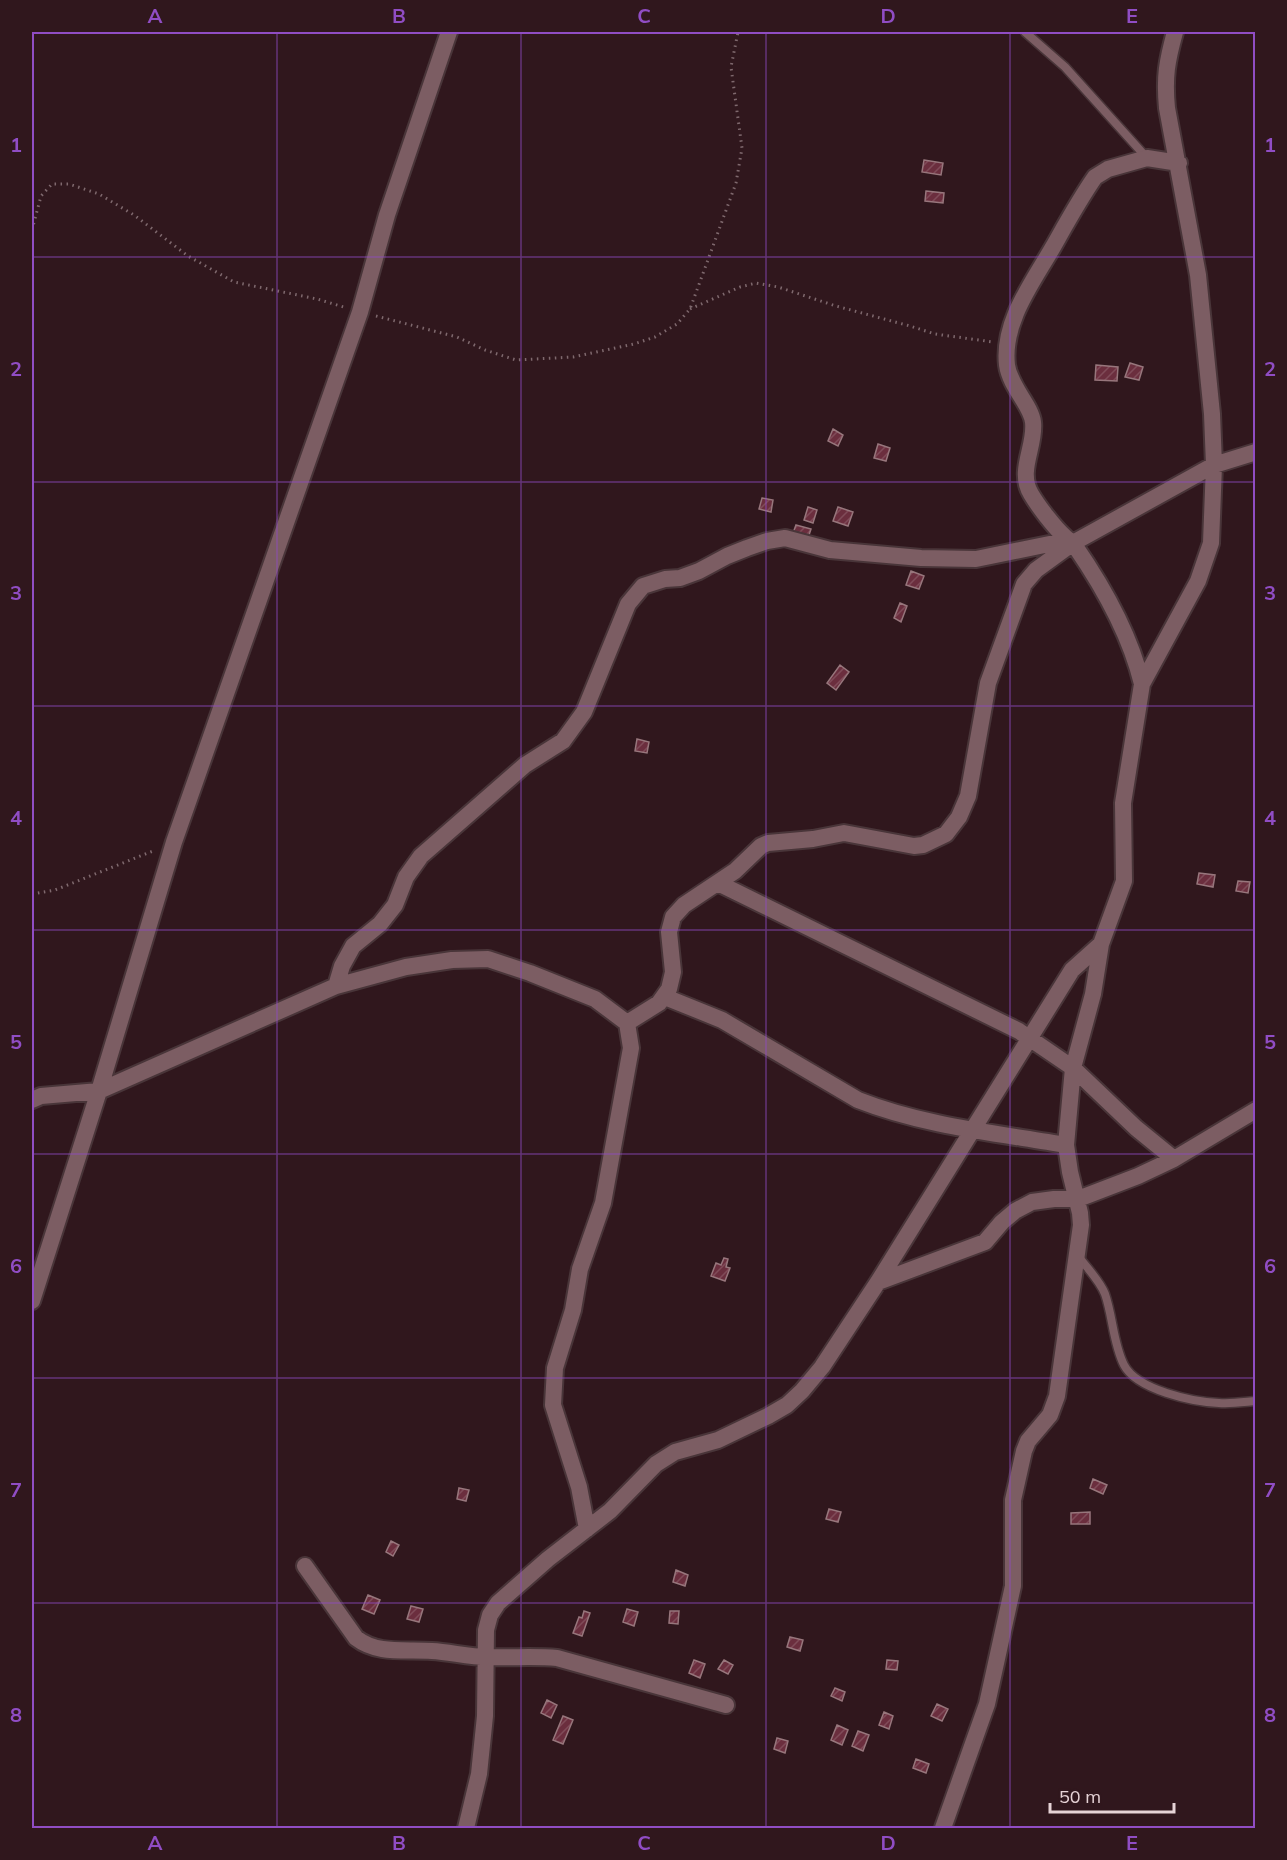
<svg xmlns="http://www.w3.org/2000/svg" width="1287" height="1860" font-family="Mulish,sans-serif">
<defs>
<pattern id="building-hatch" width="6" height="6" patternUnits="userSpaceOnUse" patternTransform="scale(1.5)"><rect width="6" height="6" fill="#6b2e3e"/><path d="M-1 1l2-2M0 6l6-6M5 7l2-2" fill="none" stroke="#804b59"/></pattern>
</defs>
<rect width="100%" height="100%" fill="#30171d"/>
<path fill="url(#building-hatch)" stroke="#97767c" stroke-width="1.5" d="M924,160L943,163L941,175L922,172Z
M926,191L944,193L943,203L925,201Z
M1130,363L1143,367L1139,380L1125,377Z
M1096,365L1118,367L1117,381L1095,380Z
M833,429L843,435L838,446L828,441Z
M878,444L890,448L886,461L874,458Z
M762,498L773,500L771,512L759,509Z
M808,507L817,510L813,523L804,520Z
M838,507L853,512L848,526L833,521Z
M796,525L811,529L808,538L793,533Z
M911,571L924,576L919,589L906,585Z
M900,603L907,606L901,622L894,618Z
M840,665L849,672L836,690L827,683Z
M637,739L649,742L647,753L635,751Z
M1199,873L1215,875L1213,887L1197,884Z
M1238,881L1250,882L1248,893L1236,891Z
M724,1258L728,1259L726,1267L730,1268L725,1281L711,1276L716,1263L721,1265Z
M1093,1479L1107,1485L1103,1494L1090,1488Z
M459,1488L469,1490L466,1501L457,1499Z
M829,1509L841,1512L838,1522L826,1519Z
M1090,1512V1524H1071V1513Z
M391,1541L399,1545L393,1556L386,1552Z
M676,1570L688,1575L685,1586L673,1582Z
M368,1595L380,1600L374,1614L362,1609Z
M411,1606L423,1609L419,1622L407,1619Z
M627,1609L638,1612L634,1626L623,1622Z
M584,1611L590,1613L582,1636L573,1633L579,1617L582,1618Z
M670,1611H679L678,1624L669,1623Z
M790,1637L803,1640L800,1651L787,1647Z
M694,1660L705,1664L700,1678L689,1673Z
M724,1660L733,1665L728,1674L718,1669Z
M887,1660L898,1661L897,1670L886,1669Z
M835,1688L845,1692L842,1701L831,1696Z
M547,1700L557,1705L551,1718L541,1713Z
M937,1704L948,1709L942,1721L931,1716Z
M884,1712L893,1716L889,1729L879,1725Z
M563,1716L573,1720L563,1744L553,1740Z
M837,1725L848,1730L842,1745L831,1740Z
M858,1731L869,1735L863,1751L852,1746Z
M777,1738L788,1741L785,1753L774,1749Z
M916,1759L929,1764L926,1773L913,1768Z"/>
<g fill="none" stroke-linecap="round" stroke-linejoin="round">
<defs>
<path id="lane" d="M1025,32L1065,67L1147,158
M1079,1257C1087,1268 1100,1281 1105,1294C1113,1317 1113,1343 1124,1365C1137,1390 1193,1402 1219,1403C1231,1404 1244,1402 1256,1401"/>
<path id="street" d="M1142,684C1130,634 1104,588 1075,546C1072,542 1068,540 1065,537C1054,527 1038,506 1031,494C1017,471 1036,446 1033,422C1031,405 1010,387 1007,365C1002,322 1033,282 1053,247C1066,224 1079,200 1095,177L1108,169L1147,158L1179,163
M718,883L1019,1031L1073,1068L1136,1128L1174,1159
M336,986L342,966L353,946L380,924L395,905L406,877L421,856L525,765L563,741L584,712L628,604L643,586L665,579L680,578L699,571L727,556L747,548L767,541L785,538L830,550L921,558L976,559L1069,540
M665,997L722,1020L858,1100C924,1126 996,1133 1066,1145
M627,1023L659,1003L669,989L673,972L669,932L673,917L684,905L735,871L761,846L768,843L813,839L844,833L914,846L923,845L946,834L959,817L968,796L988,683L1024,584L1036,570L1073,543L1214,465L1256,452
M32,1100L41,1096L99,1091L336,986L406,967L452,960L488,959L530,973L595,999L627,1023L631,1048L603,1203L580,1269L573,1310L555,1368L553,1405L579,1487L587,1529
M878,1282L985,1242L1002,1222L1015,1211L1032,1202L1054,1199H1078L1138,1176L1174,1159L1256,1110
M32,1301L99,1091L174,842L360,312L387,215L449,32
M305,1566L356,1638C378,1655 405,1649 432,1651C450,1652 469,1657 487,1657C511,1658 534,1656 557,1658L726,1705
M466,1828L479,1774L485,1716L486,1630L490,1615L498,1603L548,1559L610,1511L656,1464L675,1452L718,1440L768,1416L787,1405L802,1391L822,1367L878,1282L1072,970L1101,944
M943,1828L987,1704L1013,1586V1500L1024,1451L1028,1441L1050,1415L1057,1396L1081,1225L1080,1213L1070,1172L1066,1145L1073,1068L1093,994L1101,944L1124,881L1123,803L1142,684L1198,581L1211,543L1214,465L1212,414L1198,275L1167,108C1164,77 1167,61 1175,32"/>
</defs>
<use href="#lane" stroke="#493539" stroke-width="11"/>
<use href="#street" stroke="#493539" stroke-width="20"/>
<path stroke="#7f696e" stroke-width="3" stroke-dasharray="1.5 4.5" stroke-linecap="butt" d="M32,230L41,196L52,184H69L99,194L134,215L188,256L234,282L317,299L347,308
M690,309L740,287L756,283L778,287L836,306L910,326L935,334L993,342
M376,316L457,337L485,350L516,360L573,357L634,344L655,337L677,324L690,309L736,183L742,148L731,67L738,32
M32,894L55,890L153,851"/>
<use href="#lane" stroke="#7c5d63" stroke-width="8"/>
<use href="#street" stroke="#7c5d63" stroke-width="16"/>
</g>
<path fill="none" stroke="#904dc4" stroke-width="1.5" stroke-opacity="0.55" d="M277,32V1828M521,32V1828M766,32V1828M1010,32V1828M32,257H1256M32,482H1256M32,706H1256M32,930H1256M32,1154H1256M32,1378H1256M32,1603H1256"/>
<rect width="1287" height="1860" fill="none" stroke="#30171d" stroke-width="66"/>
<path d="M1050 1803v9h124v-9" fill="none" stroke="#e6d3d6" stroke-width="3"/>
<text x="1059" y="1803" font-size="18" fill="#e6d3d6" stroke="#30171d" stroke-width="4.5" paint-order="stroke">50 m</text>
<rect x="33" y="33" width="1221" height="1794" fill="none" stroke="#904dc4" stroke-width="2"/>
<g font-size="20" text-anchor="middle" font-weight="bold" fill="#904dc4">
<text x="155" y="23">A</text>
<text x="399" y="23">B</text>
<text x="644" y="23">C</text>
<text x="888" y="23">D</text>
<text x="1132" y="23">E</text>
<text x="16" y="152">1</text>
<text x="1270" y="152">1</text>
<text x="16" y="376">2</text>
<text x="1270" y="376">2</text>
<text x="16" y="600">3</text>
<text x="1270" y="600">3</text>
<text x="16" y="825">4</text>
<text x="1270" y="825">4</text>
<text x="16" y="1049">5</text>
<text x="1270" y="1049">5</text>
<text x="16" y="1273">6</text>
<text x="1270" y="1273">6</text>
<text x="16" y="1497">7</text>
<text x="1270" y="1497">7</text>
<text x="16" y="1722">8</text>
<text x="1270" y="1722">8</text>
<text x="155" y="1850">A</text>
<text x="399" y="1850">B</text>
<text x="644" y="1850">C</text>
<text x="888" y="1850">D</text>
<text x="1132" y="1850">E</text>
</g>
</svg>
